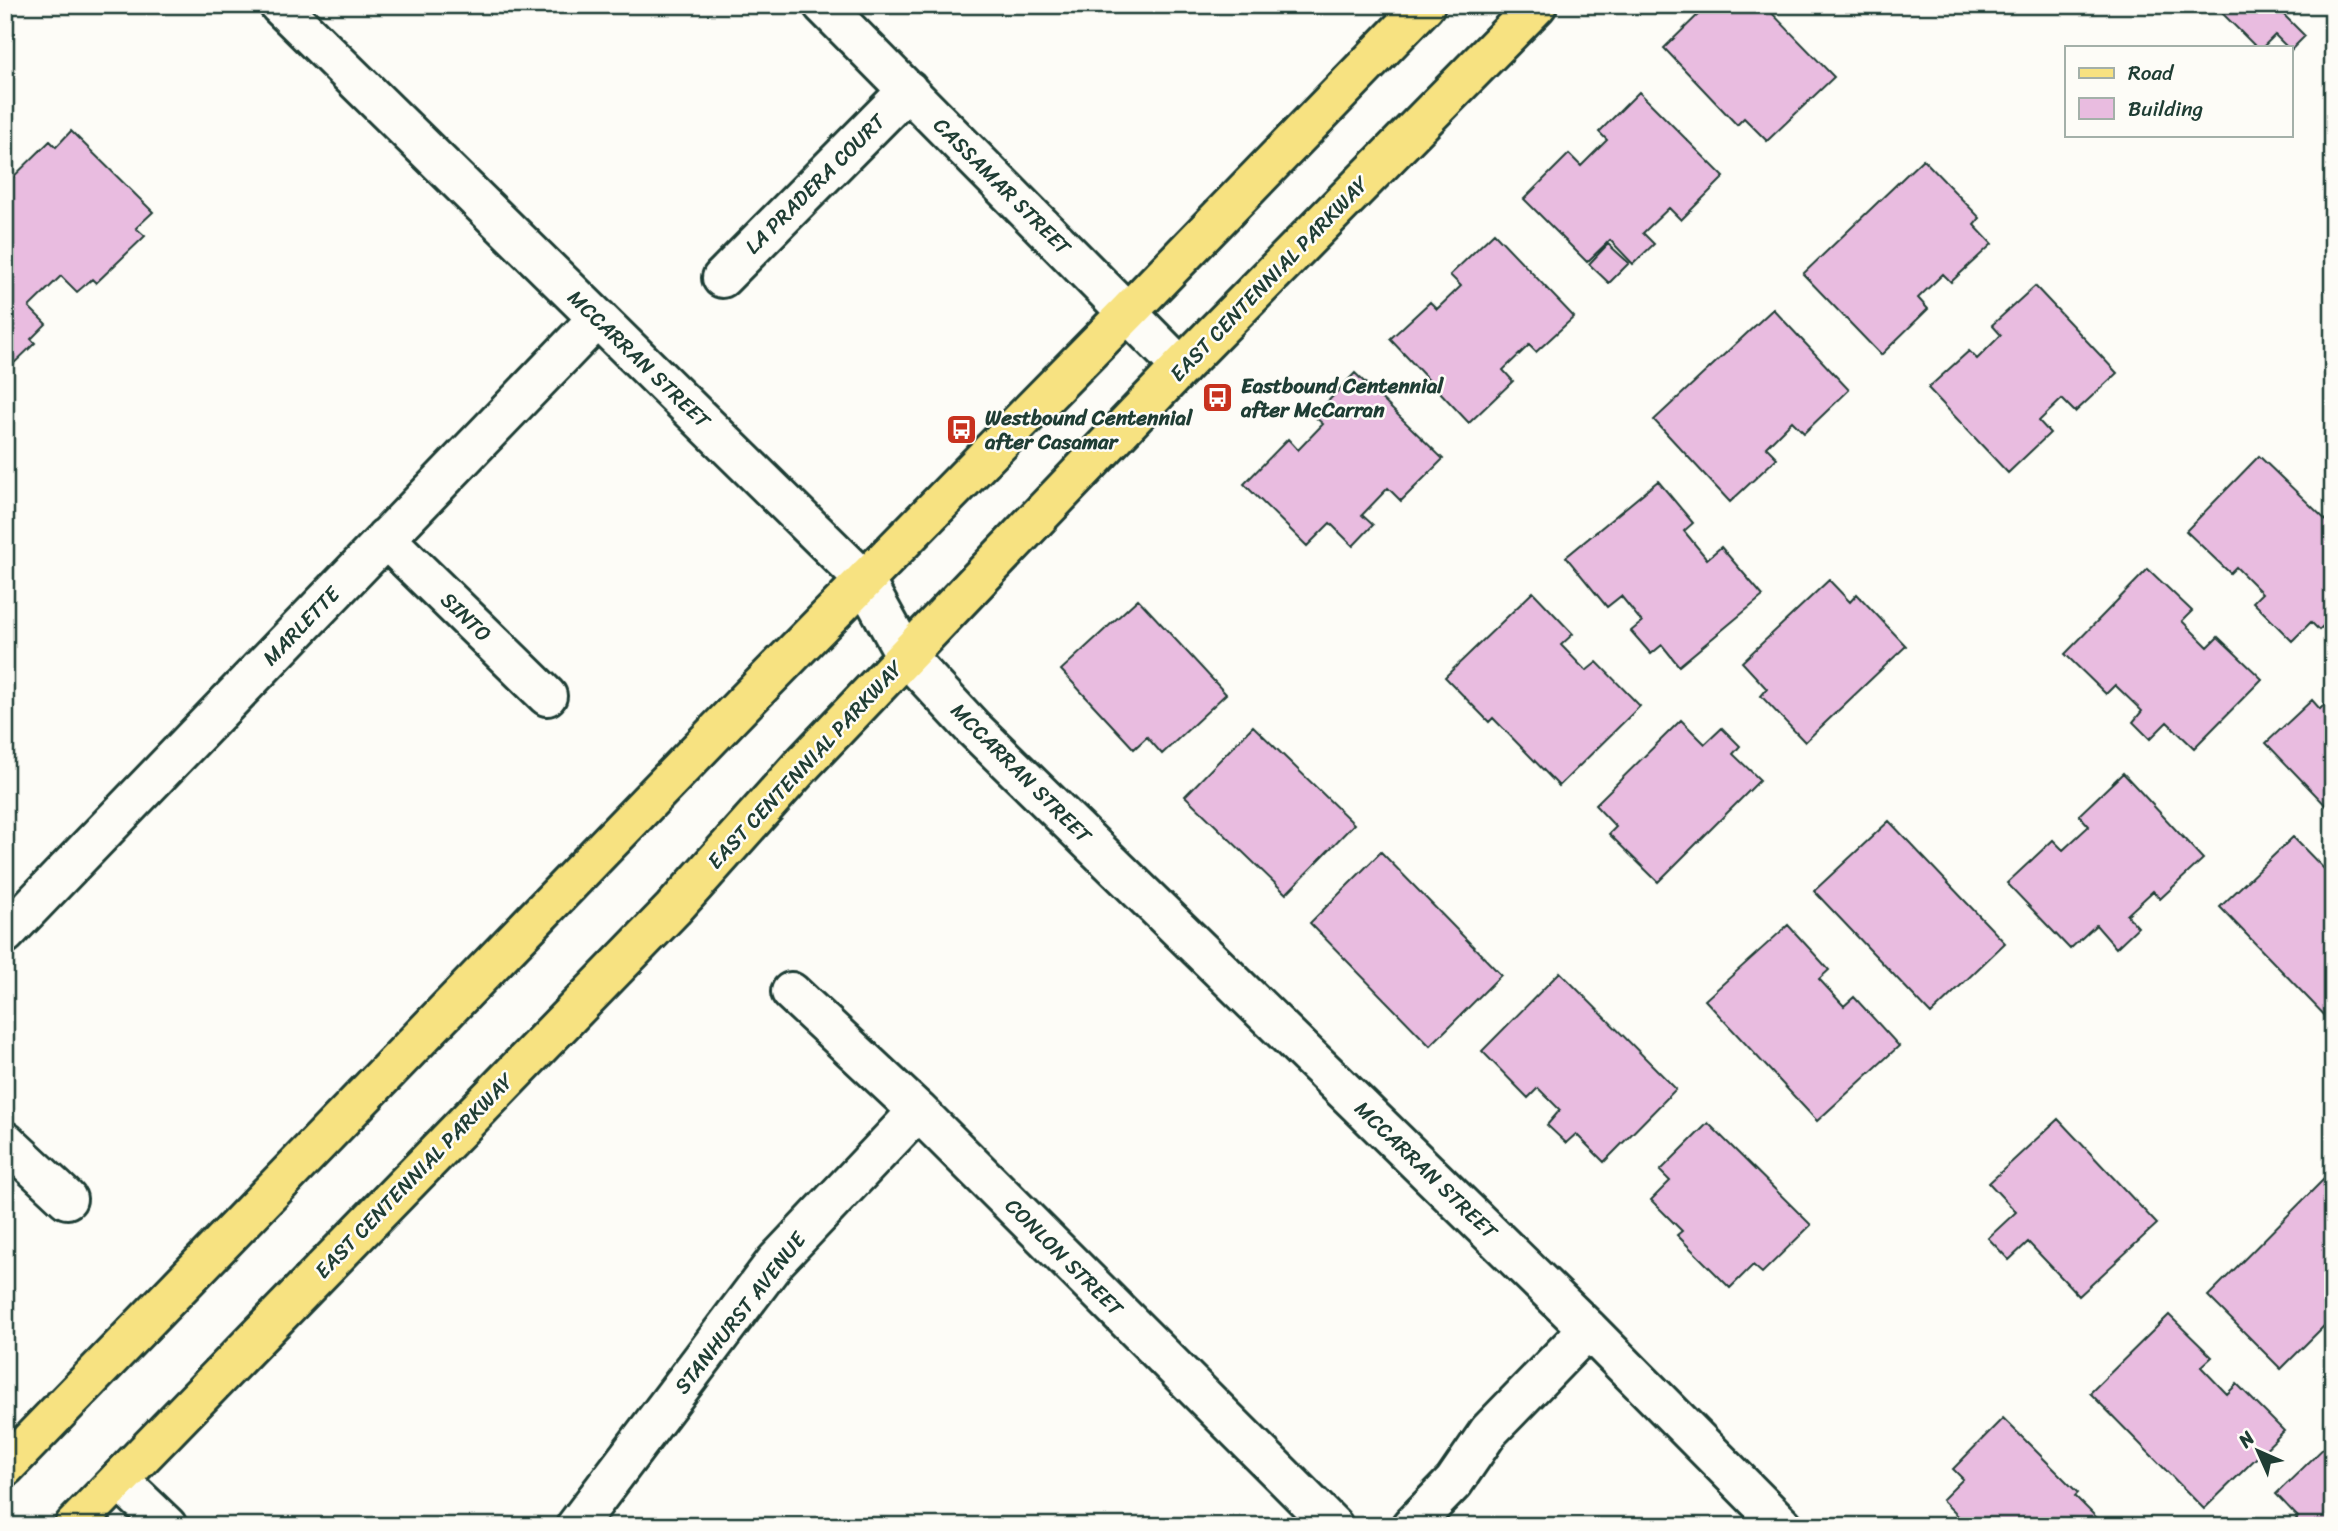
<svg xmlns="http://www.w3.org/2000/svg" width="2338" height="1531" font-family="Sriracha,sans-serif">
<rect width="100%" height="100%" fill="#fdfcf7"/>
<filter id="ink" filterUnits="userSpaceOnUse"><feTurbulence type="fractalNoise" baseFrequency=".0143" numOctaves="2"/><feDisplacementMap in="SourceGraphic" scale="14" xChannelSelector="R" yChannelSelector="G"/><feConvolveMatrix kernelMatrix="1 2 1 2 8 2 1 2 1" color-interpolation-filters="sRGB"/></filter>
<g filter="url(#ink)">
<path fill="#e9bce0" stroke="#1f3d34" stroke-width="2" d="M1708,5H1764L1834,77L1767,141L1744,118L1737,125L1664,48Z
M2214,5H2274L2305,36L2291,50V47H2287L2275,35L2263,47H2256Z
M1639,92L1724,177L1681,220L1669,208L1643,233L1654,244L1633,264L1610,240L1587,262L1524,199L1569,154L1581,166L1607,140L1599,132Z
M71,131L153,212L136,228L145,236L96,283L92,279L77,292L61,276L29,307L46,324L31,339L35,343L5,372V228L9,224L5,221V196L7,194L5,185L50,141L56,147Z
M1923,159L1980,218L1974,225L1992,244L1951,282L1943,274L1918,298L1928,309L1881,355L1803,274Z
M1494,233L1574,317L1536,352L1529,345L1503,370L1513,381L1469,423L1390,339L1430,302L1437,309L1461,286L1450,275Z
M1608,244L1629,263L1609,283L1589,264Z
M2035,286L2117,373L2075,412L2062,399L2039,421L2050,433L2008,473L1928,388L1969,351L1977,359L2001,335L1992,325Z
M1773,309L1849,390L1804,433L1792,421L1766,447L1777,458L1730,502L1654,420Z
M1355,373L1443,459L1401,501L1388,488L1362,515L1373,525L1353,546L1330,523L1307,546L1244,484L1288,439L1298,450L1323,424L1314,416Z
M2259,456L2333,527V616L2319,630L2311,622L2292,641L2253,602L2262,593L2236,567L2230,573L2186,531Z
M1658,481L1693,523L1684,531L1707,559L1721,547L1763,596L1679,666L1662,645L1651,654L1631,631L1642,622L1621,596L1607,607L1566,557Z
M2148,569L2192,611L2182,621L2208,647L2218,637L2262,679L2194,748L2167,722L2150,739L2133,722L2142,711L2115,685L2106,694L2065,654Z
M1829,580L1850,602L1857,594L1906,646L1805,742L1761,696L1767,689L1742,662Z
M1533,592L1573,634L1561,645L1586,671L1597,662L1640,706L1559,786L1493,718L1489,722L1445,677Z
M1138,599L1226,694L1162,754L1147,737L1134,749L1061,670Z
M2333,696V813L2266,743L2312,700L2320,709Z
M1681,720L1705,744L1722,728L1740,746L1733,754L1760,780L1658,882L1609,834L1616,827L1595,805Z
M1253,726L1354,824L1286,894L1185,796Z
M2123,773L2203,859L2160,899L2153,891L2127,915L2138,927L2116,948L2096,925L2070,949L2007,883L2053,840L2063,850L2089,826L2079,815Z
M1889,821L2005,943L1931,1014L1814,891Z
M2293,837L2333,878V1024L2220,907Z
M1381,852L1501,975L1430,1046L1310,923Z
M1788,925L1829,970L1819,979L1844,1006L1854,997L1899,1046L1817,1121L1705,1000Z
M1560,972L1676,1089L1604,1162L1576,1134L1566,1143L1547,1125L1560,1110L1538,1088L1528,1098L1482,1051Z
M2058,1119L2157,1224L2079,1296L2028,1242L2009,1260L1988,1238L2016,1212L1989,1183Z
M1708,1123L1811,1225L1762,1273L1753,1265L1730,1288L1677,1235L1682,1231L1651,1200L1670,1181L1660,1171Z
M2326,1177L2333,1184V1317L2281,1369L2208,1296Z
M2169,1315L2212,1357L2201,1367L2227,1394L2237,1384L2284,1431L2204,1509L2090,1393Z
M2003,1418L2078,1493L2075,1496L2098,1519L2091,1526H1968L1942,1500L1963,1479L1953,1469Z
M2333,1439V1526H2290L2298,1517L2276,1494Z"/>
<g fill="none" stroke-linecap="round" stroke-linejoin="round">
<defs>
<path id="minor" d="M279,5L864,580L906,656L973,728L1588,1329L1783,1526
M823,5L1181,367
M722,278L908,90
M385,538L547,696
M5,934L598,318
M791,992L918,1111L1333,1526
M5,1141L67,1199
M119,1480L167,1526
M576,1526L776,1261L918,1111
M1411,1526L1454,1482L1489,1431L1588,1329"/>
<path id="major" d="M5,1467L743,704L1127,313L1425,5
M74,1526L673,909L800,767L1181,367L1537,5"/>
</defs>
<use href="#minor" stroke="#1f3d34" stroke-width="44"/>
<use href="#major" stroke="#1f3d34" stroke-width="44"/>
<use href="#minor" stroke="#fdfcf7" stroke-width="38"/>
<use href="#major" stroke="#f7e281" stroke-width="38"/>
</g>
</g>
<defs>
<symbol id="bus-square" viewBox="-11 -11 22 22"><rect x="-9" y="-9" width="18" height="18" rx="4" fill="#c8321e" stroke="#fdfcf7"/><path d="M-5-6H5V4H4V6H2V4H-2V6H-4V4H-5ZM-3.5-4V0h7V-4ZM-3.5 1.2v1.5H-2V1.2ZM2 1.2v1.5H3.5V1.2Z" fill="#fff"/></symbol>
</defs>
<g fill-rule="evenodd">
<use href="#bus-square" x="1200" y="380" width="35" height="35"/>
<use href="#bus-square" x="944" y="412" width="35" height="35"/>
</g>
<g text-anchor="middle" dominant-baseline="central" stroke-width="5" stroke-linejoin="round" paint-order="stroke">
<g font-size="21" fill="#1f3d34" stroke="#fdfcf7">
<text transform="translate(815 184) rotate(-45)">LA PRADERA COURT</text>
<text transform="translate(1002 186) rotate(45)">CASSAMAR STREET</text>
<text transform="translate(1269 279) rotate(-46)">EAST CENTENNIAL PARKWAY</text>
<text transform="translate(639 359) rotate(44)">MCCARRAN STREET</text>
<text transform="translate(466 617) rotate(44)">SINTO</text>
<text transform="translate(301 626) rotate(-46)">MARLETTE</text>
<text transform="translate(805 765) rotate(-47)">EAST CENTENNIAL PARKWAY</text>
<text transform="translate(1021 773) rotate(45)">MCCARRAN STREET</text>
<text transform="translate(1426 1170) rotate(44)">MCCARRAN STREET</text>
<text transform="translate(414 1176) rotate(-46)">EAST CENTENNIAL PARKWAY</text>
<text transform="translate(1064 1257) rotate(45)">CONLON STREET</text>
<text transform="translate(740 1313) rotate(-52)">STANHURST AVENUE</text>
</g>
<g font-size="21" font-weight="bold" fill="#1f3d34" stroke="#fdfcf7" text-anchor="start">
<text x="1241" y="386">Eastbound Centennial<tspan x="1241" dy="24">after McCarran</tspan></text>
<text x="985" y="418">Westbound Centennial<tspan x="985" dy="24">after Casamar</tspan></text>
</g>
</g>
<rect width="2338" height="1531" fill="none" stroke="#fdfcf7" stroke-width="28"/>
<rect x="14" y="14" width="2310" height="1503" fill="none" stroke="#1f3d34" stroke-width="2.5" filter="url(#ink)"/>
<rect x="2065" y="46" width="228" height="91" fill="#fdfcf7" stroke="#a4b0a9" stroke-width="2"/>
<rect x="2079" y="68" width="35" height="10" fill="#f7e281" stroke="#a4b0a9" stroke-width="2"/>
<text x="2128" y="80" font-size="21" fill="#1f3d34">Road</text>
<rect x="2079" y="98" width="35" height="21" fill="#e9bce0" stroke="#a4b0a9" stroke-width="2"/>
<text x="2128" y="116" font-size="21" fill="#1f3d34">Building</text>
<g transform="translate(2258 1451) rotate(315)" stroke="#fdfcf7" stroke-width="5" paint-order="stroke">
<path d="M0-5L12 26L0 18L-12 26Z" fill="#1f3d34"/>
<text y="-10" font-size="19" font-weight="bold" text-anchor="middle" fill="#1f3d34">N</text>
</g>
</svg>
